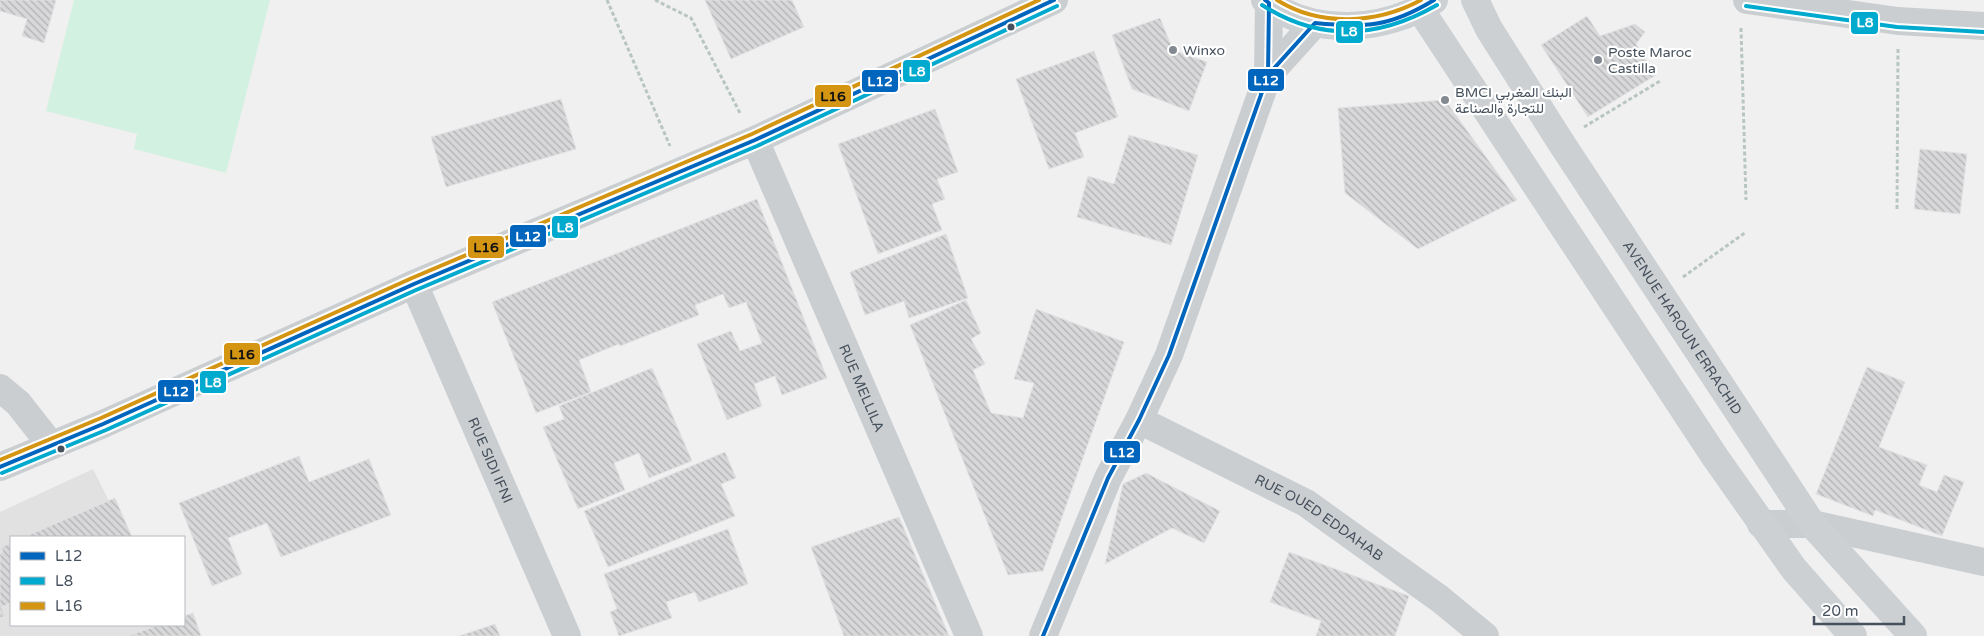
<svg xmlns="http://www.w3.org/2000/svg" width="1984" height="636" font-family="'Varela Round',Vazirmatn,sans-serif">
<defs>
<pattern id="building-back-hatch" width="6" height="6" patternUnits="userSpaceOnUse" patternTransform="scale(1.25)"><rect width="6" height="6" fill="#d8d8da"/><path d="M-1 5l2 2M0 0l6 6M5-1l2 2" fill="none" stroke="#b1b2b4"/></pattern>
</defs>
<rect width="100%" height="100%" fill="#f1f0f0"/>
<path fill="#e2e1e2" d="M93,469L127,537H11V625H170L176,636H0V512Z"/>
<path fill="#d3f1e0" d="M74,0H270L226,173L134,149L137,134L46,111Z"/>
<path fill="url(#building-back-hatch)" stroke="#e2e2e3" d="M0,0H56L44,43L22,36L27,19L0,11Z
M705,0H792L804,27L731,59Z
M1587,16L1600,36L1635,24L1645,32L1636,44L1656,75L1588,117L1541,45Z
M1160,18L1173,50L1207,62L1189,111L1132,89L1112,35Z
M1094,51L1118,117L1075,133L1084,157L1049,169L1016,79Z
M561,99L576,149L446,187L431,137Z
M1445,100L1517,200L1418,249L1345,193L1338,108Z
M935,109L958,172L937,179L945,199L932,204L942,230L878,254L838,144Z
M1129,135L1198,155L1171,245L1077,217L1088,176L1114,184Z
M1920,149L1967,154L1960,214L1914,209Z
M757,199L827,378L782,395L775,376L754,384L762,406L727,420L697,344L731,331L740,351L762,343L746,302L729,308L723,294L695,305L699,315L620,346L619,344L579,360L591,392L536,413L492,302Z
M946,234L968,298L909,318L904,301L865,315L850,272Z
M966,300L981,333L971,339L985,364L973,370L991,413L1023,418L1034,383L1014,379L1036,309L1124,342L1043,571L1008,575L910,325Z
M1867,367L1905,382L1879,447L1927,465L1919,485L1937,492L1944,475L1964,482L1942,536L1875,510L1873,516L1816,494Z
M652,368L692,461L649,478L639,453L614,463L625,490L578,509L543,427L564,419L559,406Z
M725,452L736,478L721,484L735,516L608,567L584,511Z
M299,456L309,482L369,459L391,515L281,557L267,523L228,538L242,574L212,586L179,503Z
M1146,473L1220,511L1204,543L1172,528L1105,564L1123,484Z
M115,498L132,537H24Z
M899,517L949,636H844L811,547Z
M728,529L748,584L699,602L695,592L666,602L672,618L619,636L610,612L617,609L604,574Z
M11,543V603L1,607L5,616L0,618V553L3,552L1,547Z
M1289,552L1409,596L1395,636H1316L1321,621L1270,602Z
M193,613L201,636H128L159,625H184V616Z
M495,624L500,636H459Z"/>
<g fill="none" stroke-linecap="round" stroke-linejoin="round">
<path stroke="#b8c6c2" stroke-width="3" stroke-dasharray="4 2.5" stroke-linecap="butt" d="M607,0L670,146
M655,0L691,18L741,115
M1741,28L1746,200
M1584,127L1660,81
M1897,209L1898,49
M1683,277L1746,232"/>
<g stroke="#cbced1" stroke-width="28">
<path d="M1268,75L1315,23"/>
<path id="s1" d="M755,140L969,636"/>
<path id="s2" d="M414,284L567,636"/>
<path d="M0,388L18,403L51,445"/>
<path id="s3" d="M1139,420L1306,503L1440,599L1485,636"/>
<path d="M1761,524H1812L1984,562"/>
<path d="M1043,636L1108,478L1139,420L1169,355L1268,75L1269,3"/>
</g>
<path stroke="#cbced1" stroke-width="28" d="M1747,0L1898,21L1984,26
M0,467L103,424L414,284L755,140L1054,0"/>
<g stroke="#ccd0d3" stroke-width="28">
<path d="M1265,0C1312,37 1386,32 1434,0"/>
<path id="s4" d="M1475,0L1489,29L1560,141L1812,524L1913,636"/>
<path d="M1420,9L1715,457L1794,569L1853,636"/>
</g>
<defs>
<path id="bus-1" d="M1261,94L1268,75L1269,3L1265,0
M0,467L103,424L414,284L755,140L1054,0
M1043,636L1108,478L1139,420L1169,355L1268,75L1315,23C1365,28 1390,27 1434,0"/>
<path id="bus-2" d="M1262,5C1320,42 1378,39 1437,5
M1746,6L1897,27L1984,32
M2,473L106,430L416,290L757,146L1057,6"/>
<path id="bus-3" d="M1277,0C1320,27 1377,24 1421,0
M0,460L101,418L412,278L752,134L1039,0"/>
</defs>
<use href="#bus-1" stroke="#fff" stroke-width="8"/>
<use href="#bus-2" stroke="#fff" stroke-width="8"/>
<use href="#bus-3" stroke="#fff" stroke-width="8"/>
<use href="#bus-1" stroke="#0065bd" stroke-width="4"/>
<use href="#bus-2" stroke="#00a9ce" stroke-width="4"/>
<use href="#bus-3" stroke="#d49513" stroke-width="4"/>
</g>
<g fill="#46515d" stroke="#fff" stroke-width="2">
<circle cx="1011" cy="27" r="4.5"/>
<circle cx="61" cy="449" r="4.5"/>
</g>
<g fill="#828990" stroke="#fff" stroke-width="2">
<circle cx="1173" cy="50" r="5"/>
<circle cx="1598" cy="60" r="5"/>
<circle cx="1445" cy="100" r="5"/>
</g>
<g text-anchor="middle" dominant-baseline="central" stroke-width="4.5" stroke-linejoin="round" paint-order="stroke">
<g font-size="14" fill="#46515d" stroke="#fff" text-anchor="start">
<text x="1183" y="50">Winxo</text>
<text x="1608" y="52">Poste Maroc<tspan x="1608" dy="16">Castilla</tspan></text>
<text x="1455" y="92">BMCI البنك المغربي<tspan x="1455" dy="16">للتجارة والصناعة</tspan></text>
</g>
<g font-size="14" fill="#46515d" stroke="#fff">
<text stroke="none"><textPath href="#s4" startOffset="388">AVENUE HAROUN ERRACHID</textPath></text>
<text stroke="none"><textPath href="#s1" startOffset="270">RUE MELLILA</textPath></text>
<text stroke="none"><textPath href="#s2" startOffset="192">RUE SIDI IFNI</textPath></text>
<text stroke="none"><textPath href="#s3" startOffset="205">RUE OUED EDDAHAB</textPath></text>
</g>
</g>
<g stroke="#fff" stroke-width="2">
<rect x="1850" y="11" width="29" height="24" rx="5" fill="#00a9ce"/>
<rect x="1335" y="20" width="29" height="24" rx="5" fill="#00a9ce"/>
<rect x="902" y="59" width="29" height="24" rx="5" fill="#00a9ce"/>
<rect x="1247" y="68" width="38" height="24" rx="5" fill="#0065bd"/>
<rect x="861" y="69" width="38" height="24" rx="5" fill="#0065bd"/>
<rect x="814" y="84" width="38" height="24" rx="5" fill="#d49513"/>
<rect x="551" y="215" width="28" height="24" rx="5" fill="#00a9ce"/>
<rect x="509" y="224" width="38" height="24" rx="5" fill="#0065bd"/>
<rect x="467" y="235" width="38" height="24" rx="5" fill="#d49513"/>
<rect x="223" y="342" width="38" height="24" rx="5" fill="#d49513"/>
<rect x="199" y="370" width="28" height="24" rx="5" fill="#00a9ce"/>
<rect x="157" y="379" width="38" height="24" rx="5" fill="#0065bd"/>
<rect x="1103" y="440" width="38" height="24" rx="5" fill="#0065bd"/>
</g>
<g font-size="14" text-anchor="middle" font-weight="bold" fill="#fff">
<text x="1865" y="27">L8</text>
<text x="1349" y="36">L8</text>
<text x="917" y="76">L8</text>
<text x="1266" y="85">L12</text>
<text x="880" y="86">L12</text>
<text x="565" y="232">L8</text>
<text x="528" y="241">L12</text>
<text x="213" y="387">L8</text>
<text x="176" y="396">L12</text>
<text x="1122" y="457">L12</text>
</g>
<g font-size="14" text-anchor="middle" font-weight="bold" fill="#111">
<text x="833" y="101">L16</text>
<text x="486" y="252">L16</text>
<text x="242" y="359">L16</text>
</g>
<rect x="10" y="536" width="175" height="90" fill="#ffffff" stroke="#b5b9be"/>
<rect x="20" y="552" width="25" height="8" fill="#0065bd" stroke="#b5b9be"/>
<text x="55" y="561" font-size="15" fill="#46515d">L12</text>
<rect x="20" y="577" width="25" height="8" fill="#00a9ce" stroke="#b5b9be"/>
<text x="55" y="586" font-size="15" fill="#46515d">L8</text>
<rect x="20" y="602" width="25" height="8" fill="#d49513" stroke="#b5b9be"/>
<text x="55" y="611" font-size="15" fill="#46515d">L16</text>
<path d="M1814 616v8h90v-8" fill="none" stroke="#46515d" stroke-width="2.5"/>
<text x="1822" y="616" font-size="15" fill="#46515d" stroke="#ffffff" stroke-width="4" paint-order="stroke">20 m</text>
</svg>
